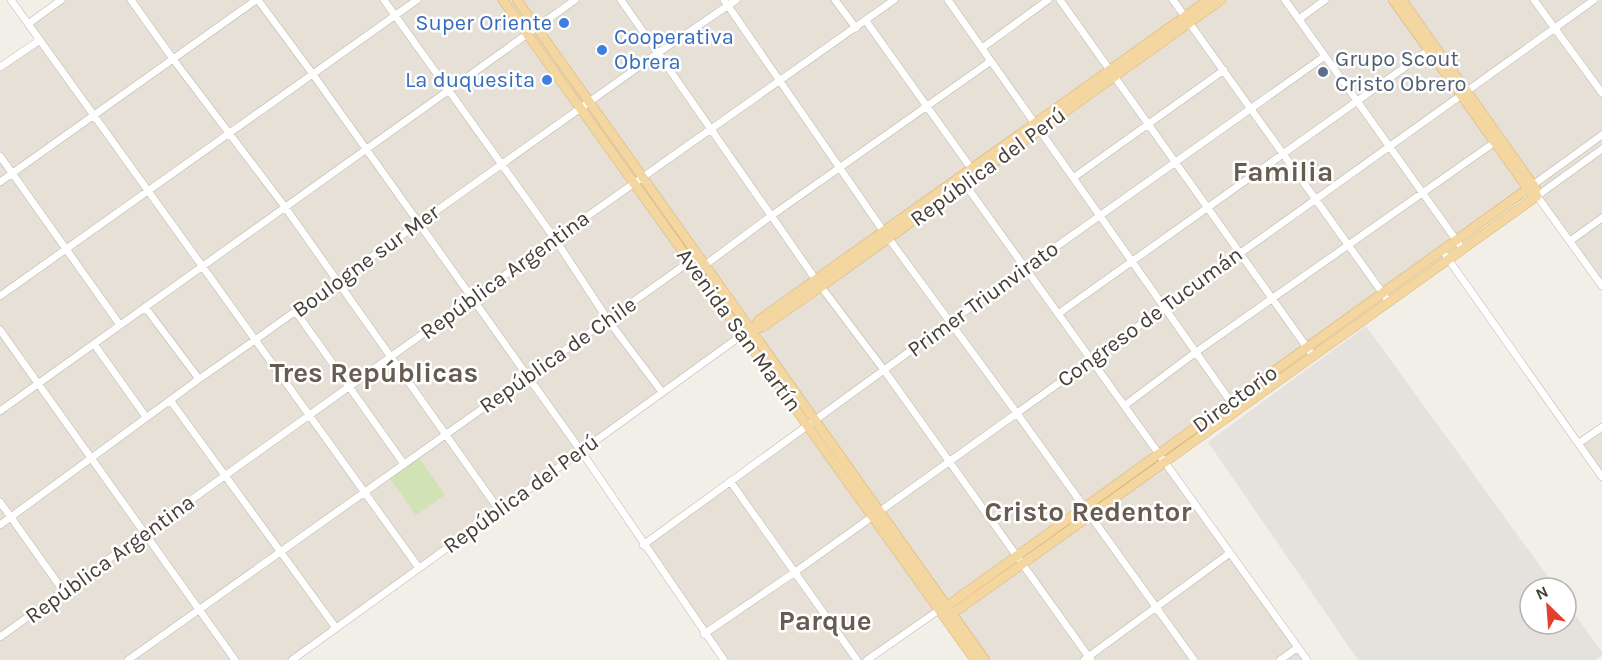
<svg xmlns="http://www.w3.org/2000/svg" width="1602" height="660" font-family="Karla,sans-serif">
<rect width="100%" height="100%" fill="#f2efe8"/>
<path fill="#e6e0d7" d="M61,0H1602V286L1533,185L1158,455L1307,660H985L947,608L867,660H724L643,545L808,425L742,335L292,660H0V67L39,40L28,24Z
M1602,427V477L1579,443Z"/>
<path fill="#e5e1dd" d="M1366,326L1556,588H1530V624H1566V602L1602,652V655L1595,660H1358L1208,442Z"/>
<path fill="#d1e2b5" d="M418,457L445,495L416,515L389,477Z"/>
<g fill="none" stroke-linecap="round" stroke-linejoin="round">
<defs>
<path id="minor" d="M11,0L419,568
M131,0L173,59L285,207L499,510
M258,0L312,73L581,451L724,660
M384,0L555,239L608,320L662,392
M621,0L816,280L884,370L1091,660
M724,0L884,232L1016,412L1194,660
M835,0L856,28
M948,0L1233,405
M1060,0L1313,356
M1173,0L1389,302
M1285,0L1459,244
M1534,0L1602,93
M1299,19L1325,0
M866,21L973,171
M28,24L61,0
M982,48L1048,0
M0,67L40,40
M1602,149L1537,196L1602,286
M0,156L120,325
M1073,178L1224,70
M962,180L1307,660
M0,182L256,0
M1533,185L1602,135
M1570,241L1602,218
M1446,256L1602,477
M0,296L417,0
M145,307L199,379
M296,312L404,464
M1058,314L1429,50
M0,330L235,660
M94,344L146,417
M170,400L336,628
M1124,406L1196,352L1495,142
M0,411L575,0
M1579,443L1602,427
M730,481L857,660
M0,502L64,592
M0,525L199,379L255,340L658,53L736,0
M643,545L950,322L1325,56
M704,634L795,572L1594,0
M0,637L555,239L894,0
M128,660L689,262L705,265L771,216L991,61
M292,660L742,335
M867,660L939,610
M1084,660L1230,553
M1280,660L1297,648"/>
<path id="major" d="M503,0L975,660
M517,0L985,660
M1393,0L1531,193
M1402,0L1536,189
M752,331L759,320L1208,0
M747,333L764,326L822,286L1221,0
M943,609L1533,185
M948,617L1537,196"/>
</defs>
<use href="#minor" stroke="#bdb6ac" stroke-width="8"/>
<use href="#major" stroke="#d7b272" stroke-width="10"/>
<use href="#minor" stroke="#fff" stroke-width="7"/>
<use href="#major" stroke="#f4d6a0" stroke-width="9"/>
</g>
<g fill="#3f7fe0" stroke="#fff" stroke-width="2">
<circle cx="564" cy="23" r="6"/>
<circle cx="602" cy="50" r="6"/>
<circle cx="547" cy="80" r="6"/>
</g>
<circle fill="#5c6f8a" stroke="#fff" stroke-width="2" cx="1323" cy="72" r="6"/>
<g text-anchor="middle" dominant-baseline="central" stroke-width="5" stroke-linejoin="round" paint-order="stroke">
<g font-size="22" fill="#366cbe" stroke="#fff" text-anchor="end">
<text x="552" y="23">Super Oriente</text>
<text x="614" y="37" text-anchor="start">Cooperativa<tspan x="614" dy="25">Obrera</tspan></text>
<text x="535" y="80">La duquesita</text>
</g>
<g font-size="22" fill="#4e5e75" stroke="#fff" text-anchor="start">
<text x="1335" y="59">Grupo Scout<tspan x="1335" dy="25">Cristo Obrero</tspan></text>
</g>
<g font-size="22" fill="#453f38" stroke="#fff">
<text transform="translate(988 167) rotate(-36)">República del Perú</text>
<text transform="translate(366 261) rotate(-36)">Boulogne sur Mer</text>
<text transform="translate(505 275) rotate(-36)">República Argentina</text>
<text transform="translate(983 299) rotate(-36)">Primer Triunvirato</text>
<text transform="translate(1150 317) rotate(-36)">Congreso de Tucumán</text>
<text transform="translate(739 330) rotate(54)">Avenida San Martín</text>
<text transform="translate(558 355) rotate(-35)">República de Chile</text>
<text transform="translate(1235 399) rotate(-36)">Directorio</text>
<text transform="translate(521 494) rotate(-36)">República del Perú</text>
<text transform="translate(110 559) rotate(-36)">República Argentina</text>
</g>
<g font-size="28" font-weight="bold" fill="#675c50" stroke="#fff">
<text x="1283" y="171">Familia</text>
<text x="374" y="372">Tres Repúblicas</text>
<text x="1088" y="511">Cristo Redentor</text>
<text x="825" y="620">Parque</text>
</g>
</g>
<g transform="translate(1548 606) rotate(335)"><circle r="28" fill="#ffffff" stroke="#b5b2af" stroke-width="1.5"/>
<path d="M0-4.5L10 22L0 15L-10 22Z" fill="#e43e2e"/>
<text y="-9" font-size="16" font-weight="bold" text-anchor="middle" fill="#453f38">N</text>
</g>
</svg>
